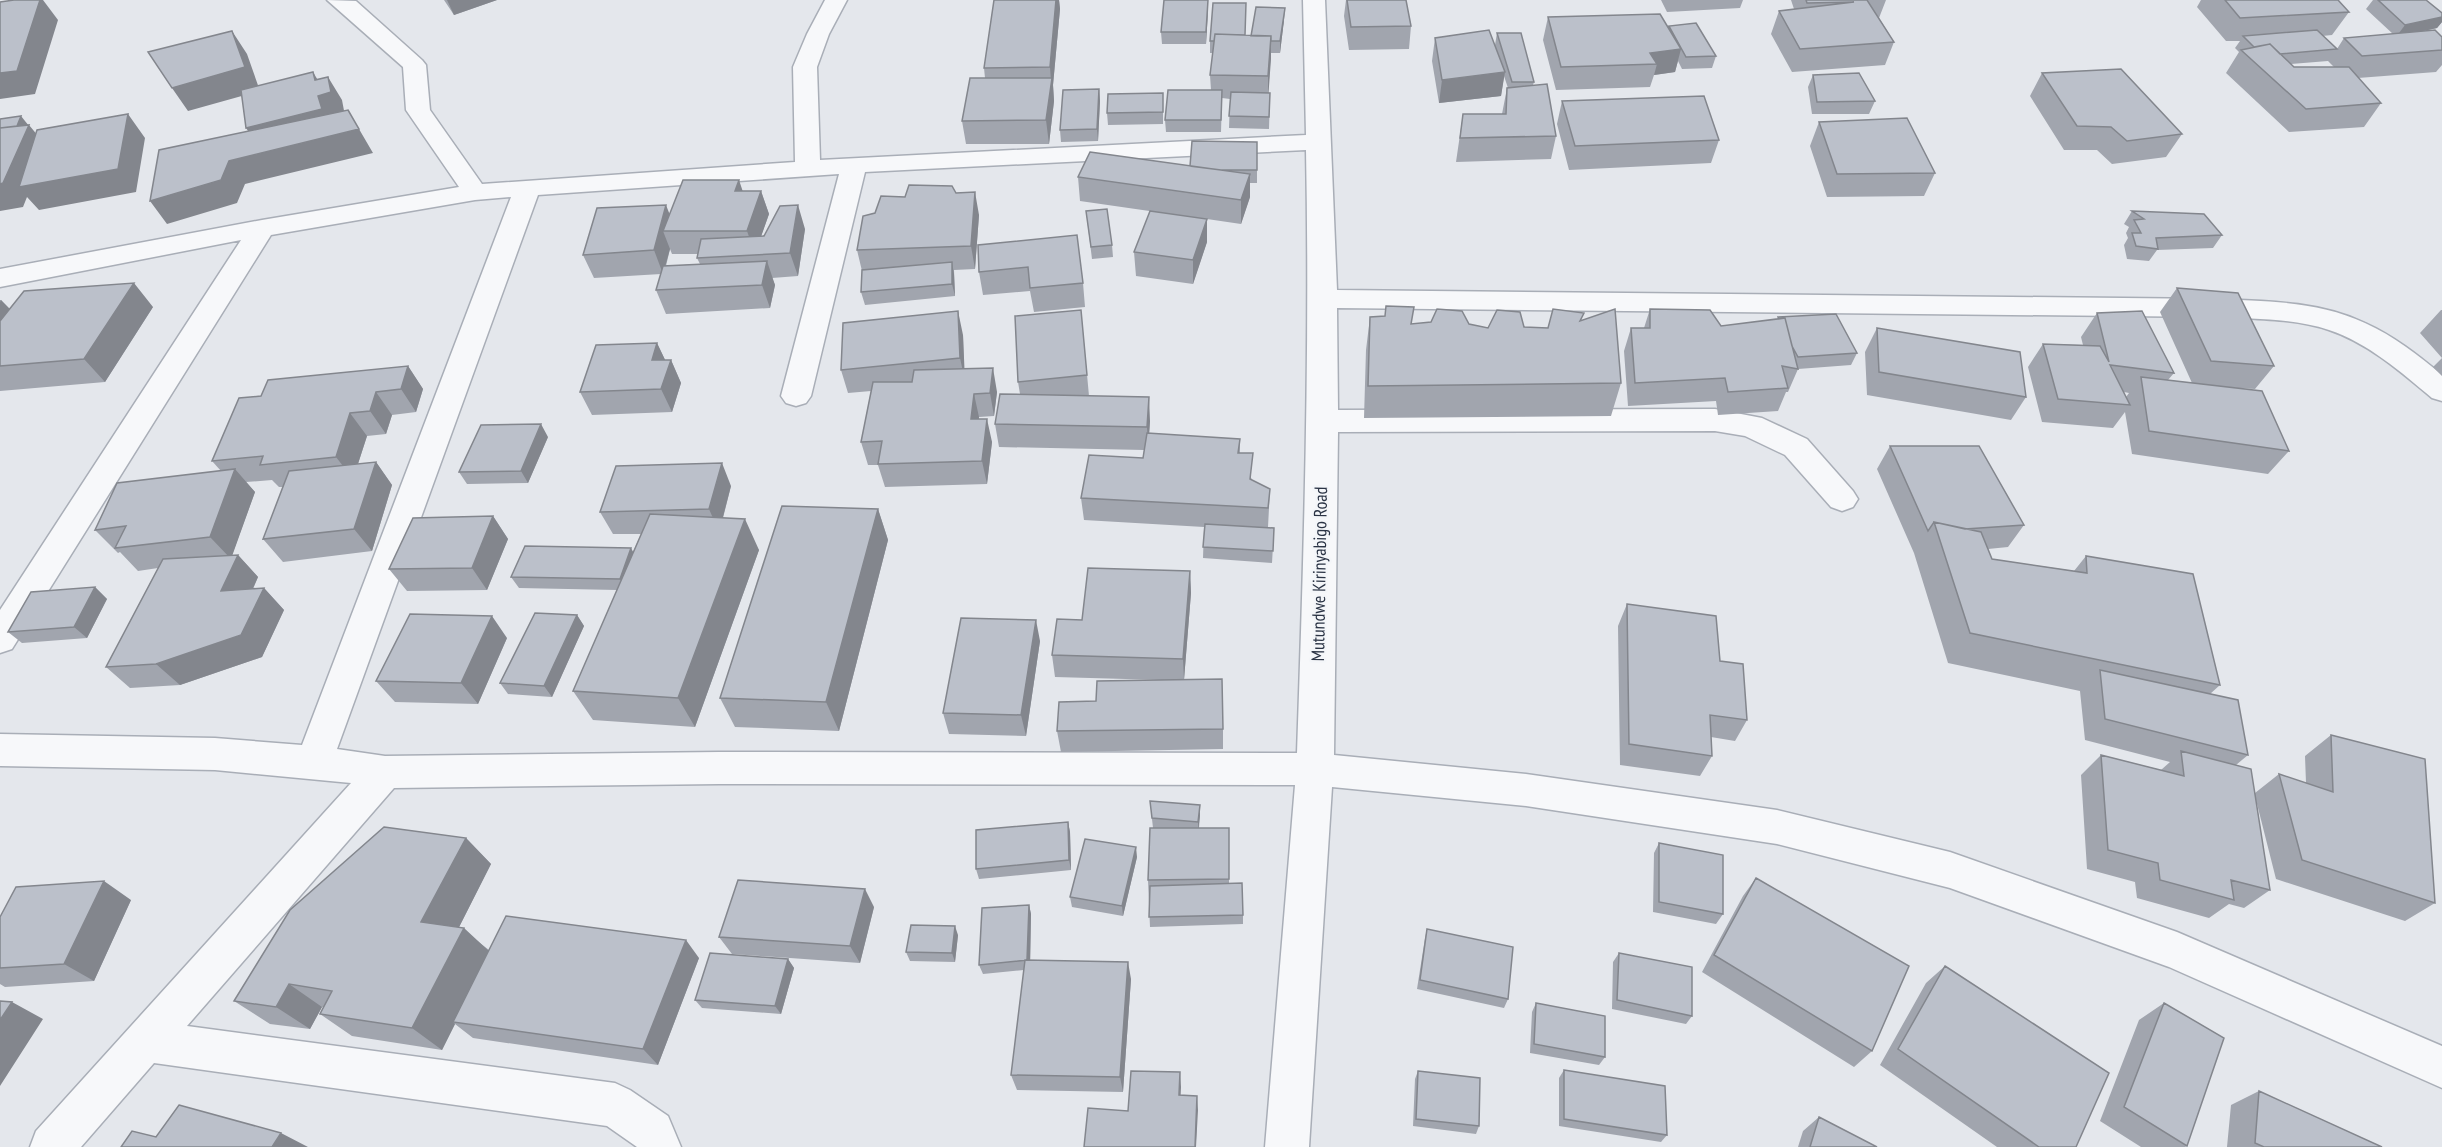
<svg xmlns="http://www.w3.org/2000/svg" width="2442" height="1147" font-family="'PT Sans Narrow',sans-serif">
<rect width="100%" height="100%" fill="#e4e7ec"/>
<g fill="none" stroke-linecap="round" stroke-linejoin="round">
<defs>
<path id="minor" d="M327,0L356,1L422,60L426,65L430,110L482,184L795,162L793,67L807,34L825,0H847L829,34L817,67L820,160L1306,135L1303,0H1325L1337,290L2215,299C2265,301 2319,301 2365,323C2394,336 2418,355 2442,375V401L2432,398C2401,372 2368,343 2329,330C2293,318 2252,319 2215,317L1337,308L1338,410L1715,409L1762,418L1807,439L1853,491L1858,499L1853,507L1842,511L1831,507L1785,455L1745,436L1715,431L1338,432L1334,755L1526,774L1777,810L1950,852L2177,932L2442,1046V1088L2169,967L1950,888L1777,844L1526,806L1332,787L1309,1147H1265L1295,785L719,784L394,788L187,1026L615,1083L630,1090L668,1116L681,1147H637L607,1126L154,1063L81,1147H30L36,1131L351,783L215,770L0,766V734L215,738L302,745L511,197L475,200L271,235L12,649L0,653V610L241,240L0,287V269L262,220L459,187L406,110L403,67ZM1306,150C1310,351 1304,552 1297,753L719,752L385,756L337,749L538,195L839,174L781,396L786,403L796,406L806,403L811,396L865,172Z"/>
</defs>
<use href="#minor" stroke="#a9aeb7" stroke-width="3"/>
<use href="#minor" fill="#f7f8fa" fill-rule="evenodd"/>
</g>
<path fill="#a1a5ae" fill-rule="evenodd" d="M444,0H497L454,15Z
M994,0H1059L1060,9L1053,85L1054,101L1049,144H966L962,121L985,78L984,68Z
M1208,0L1206,44H1162L1161,32Z
M1346,0H1406L1411,26L1409,49L1349,50L1344,16Z
M1661,0H1743L1740,8L1667,12Z
M1791,0H1886L1879,18L1894,42L1885,65L1792,72L1771,34L1779,11L1794,9Z
M2201,0H2225L2349,12L2332,35L2322,36L2337,49L2344,38L2393,34L2366,9L2373,0H2426L2442,13V22L2437,28L2424,31L2442,37V65L2436,72L2358,78L2381,103L2364,127L2289,132L2226,73L2239,52L2235,48L2240,41H2226L2197,7ZM2328,61L2334,67H2294L2291,64Z
M1548,17L1668,28L1669,26L1716,56L1712,68L1682,69L1678,61L1675,72L1654,75L1650,87L1556,90L1543,40Z
M1284,20L1280,53H1271L1268,93H1270L1269,129L1229,128L1230,99L1222,98L1221,132H1166L1165,120L1211,90L1210,75L1213,53H1210V41L1245,35L1251,36Z
M1497,33L1534,82L1533,85L1556,136L1551,159L1456,162L1463,114H1502L1507,88H1508L1504,76L1501,96L1439,103L1432,61L1435,38L1495,45Z
M2042,73L2182,134L2166,157L2112,164L2097,150H2064L2030,96Z
M1813,75L1875,101L1869,114H1812L1808,87Z
M1099,89L1100,101L1098,141L1061,142L1060,130Z
M1163,93V124L1108,125L1107,113Z
M1562,101L1719,140L1711,163L1569,170L1557,124Z
M1819,122L1935,173L1924,196L1827,197L1810,146Z
M1257,142V183H1250V197L1241,224L1207,219V242L1193,284L1136,276L1134,252L1205,219L1080,201L1078,177L1191,166Z
M742,191H761L769,214L761,236L805,229L798,276L772,278L775,285L770,308L666,314L656,290L661,274L594,278L583,255L670,214ZM670,249L672,254H698L697,258L700,264L666,266Z
M956,193L979,215L975,269L954,270L955,296L865,305L861,292L862,271L857,250L875,213L905,197Z
M1086,211L1112,245L1113,257L1092,259Z
M2132,211L2222,235L2213,248L2157,250L2149,261L2127,259L2124,245L2128,238L2126,233L2129,227L2124,224Z
M978,245L1083,283L1085,307L1034,312L1030,291L983,295L979,272Z
M2177,288L2274,366L2255,389L2220,387L2289,451L2268,474L2132,454L2125,412L2113,428L2042,422L2028,367L2043,344L2083,345L2081,337L2097,313L2174,373L2168,380L2192,383L2160,312ZM2124,392L2129,393L2126,397Z
M0,300H1L10,309L153,307L105,382L0,391Z
M1650,309L1721,326L1777,319L1778,317L1857,353L1851,365L1798,369L1788,392H1786L1778,411L1718,415L1716,401L1628,406L1624,351L1631,328H1644Z
M1081,310L1089,396L1150,421L1149,434L1240,439V453L1252,480L1270,489L1268,527L1274,528L1272,563L1203,558L1204,527L1084,520L1081,498L1143,458L1144,450L999,447L995,424L1020,394L1018,382Z
M2441,310H2442V376L2433,367L2442,358L2420,333Z
M1370,317L1412,324H1469L1488,328L1524,327L1548,328L1582,320L1621,383L1611,416L1364,418L1366,350Z
M1877,328L2026,397L2011,420L1867,395L1865,352Z
M963,335L964,369L997,392L994,416L979,417V419L992,442L987,484L885,487L878,465H868L861,442L871,391L848,393L841,370Z
M657,343L665,360H671L681,383L672,412L592,415L580,392Z
M408,366L423,389L416,412L392,415L386,434L367,436L358,464L376,462L392,485L372,551L283,562L263,539L283,487H279L272,480L246,482L255,492L232,555H238L258,577L253,589L264,588L284,610L262,657L180,685L130,688L106,667L158,568L138,571L120,552L118,553L95,530L221,471L212,461L261,396Z
M548,437L528,483L467,484L459,472Z
M1890,446L2024,525L2008,547L1988,549L1992,559L2074,571L2086,556L2220,685L2210,694L2248,755L2236,765L2255,793L2279,774L2306,783L2305,756L2331,735L2435,903L2405,921L2276,879L2256,800L2270,890L2244,908L2229,904L2209,918L2137,898L2135,882L2087,869L2081,775L2101,755L2161,770L2170,762L2085,740L2080,691L1948,663L1914,553L1877,469Z
M731,486L723,518L759,550L695,727L593,720L573,691L617,590L519,588L511,577L633,552L641,534H613L600,512Z
M878,509L888,540L839,731L735,727L720,698Z
M493,516L508,539L487,590L407,591L389,569Z
M1190,571L1191,593L1184,679L1223,729V749L1061,752L1057,731L1096,701L1161,680L1055,677L1052,655L1082,620Z
M95,587L107,599L87,638L22,643L8,632Z
M1627,604L1720,661L1747,720L1735,741L1711,737L1712,756L1700,776L1620,765L1618,626Z
M577,615L584,626L552,697L508,694L500,683Z
M507,638L478,704L395,702L376,681Z
M1040,641L1026,736L949,734L943,713Z
M1150,801L1200,815L1199,828H1229V884L1243,915V924L1150,927L1148,880L1161,828H1153Z
M1068,822L1070,832L1071,870L979,879L976,869Z
M466,838L491,864L459,927L489,950L699,958L658,1065L473,1038L455,1024L442,1050L352,1036L320,1014L323,1007H322L310,1029L270,1024L234,1001Z
M1659,843L1723,914L1716,924L1653,912L1654,853Z
M1137,857L1123,916L1072,907L1070,897Z
M1756,878L1872,1051L1854,1067L1702,972L1743,896Z
M131,900L94,981L5,987L0,984V917Z
M1029,905L1031,914L1030,960L1131,979L1123,1092L1017,1090L1011,1075L1024,970L983,974L979,965Z
M874,907L860,963L732,954L719,937Z
M1427,929L1508,999L1504,1008L1417,989L1425,938Z
M958,935L955,962L910,961L906,952Z
M1619,953L1692,1016L1686,1024L1612,1009L1613,962Z
M788,959L794,968L781,1014L702,1008L695,1000Z
M1945,966L2076,1147H1997L1880,1065L1926,983Z
M1536,1003L1605,1057L1599,1065L1530,1053L1532,1012Z
M2164,1003L2187,1146L2185,1147H2141L2100,1121L2139,1020Z
M1564,1070L1667,1135L1661,1142L1559,1126V1078Z
M1418,1071L1479,1126L1476,1134L1413,1126L1415,1079Z
M2259,1091L2382,1147H2227L2231,1105Z
M1819,1117L1877,1147H1798L1803,1131Z"/>
<path fill="#83868d" d="M40,0H43L58,20L35,94L0,99V73Z
M447,0H497L454,15Z
M1056,0H1059L1060,9L1053,85L1054,101L1049,144L1046,120L1051,82L1050,67Z
M1208,0V11L1206,44V32Z
M1285,8L1284,20L1280,53V41Z
M2442,17V22L2437,28L2396,37L2405,25Z
M232,31L247,54L260,91L188,111L172,88Z
M1271,36V59L1268,100V76Z
M1681,49L1675,72L1654,75L1657,64L1650,53Z
M313,72L326,94L328,77L342,100L345,116L262,151L246,128L315,80Z
M1505,72L1501,96L1439,103L1442,80Z
M1099,89L1100,101L1098,141L1097,129Z
M128,114L145,138L136,192L39,210L27,197L23,207L0,211V150L21,116L29,126V125L48,148Z
M359,129L373,153L245,184L237,203L167,224L150,201L229,161Z
M1250,174V197L1241,224V200Z
M739,180L747,204L735,191Z
M761,191L769,214L755,254L747,231Z
M975,192L979,215L975,269L971,246Z
M666,205L675,228L663,231L670,249L663,274L654,250Z
M798,205L805,229L798,276L790,253Z
M1207,219V242L1193,284V260Z
M767,261L775,285L770,308L762,285Z
M952,262L954,274L955,296L952,284Z
M134,283L153,307L105,382L84,359Z
M1,300L23,323L0,365V302Z
M958,311L963,335L965,381L960,358Z
M657,343L668,366L652,360Z
M671,360L681,383L672,412L661,389Z
M408,366L423,389L416,412L401,389Z
M993,368L997,392L994,416L990,393Z
M376,392L392,415L386,434L370,411Z
M974,394L979,417L976,442L971,419Z
M1149,397L1150,421L1148,450L1147,427Z
M350,413L367,436L353,479L336,457Z
M987,419L992,442L987,484L982,461Z
M541,424L548,437L528,483L521,471Z
M376,462L392,485L372,551L354,529Z
M722,463L731,486L719,532L709,509Z
M235,469L255,492L231,559L210,537Z
M878,509L888,540L839,731L826,702Z
M493,516L508,539L487,590L472,568Z
M745,519L759,550L695,727L678,698Z
M631,548L637,559L627,590L620,579Z
M238,555L258,577L242,613L221,591Z
M1190,571L1191,593L1184,680L1183,659Z
M95,587L107,599L87,638L74,627Z
M264,588L284,610L262,657L180,685L156,664Z
M577,615L584,626L552,697L544,686Z
M492,616L507,638L478,704L461,683Z
M1036,620L1040,641L1026,736L1021,715Z
M1200,805V815L1198,832V822Z
M1068,822L1070,832L1071,870L1069,860Z
M466,838L491,864L449,947L421,922Z
M1136,847L1137,857L1123,916L1122,906Z
M104,881L131,900L94,981L64,964Z
M865,889L874,907L860,963L850,946Z
M1029,905L1031,914L1030,970L1027,961Z
M955,926L958,935L955,962L952,953Z
M464,928L491,953L453,1022L455,1024L442,1050L412,1028Z
M686,940L699,958L658,1065L643,1049Z
M788,959L794,968L781,1014L775,1006Z
M1128,962L1131,979L1123,1092L1120,1077Z
M289,984L322,1007L310,1029L276,1007Z
M12,1002L43,1019L0,1086V1020Z
M1180,1072L1181,1087L1180,1110L1179,1095Z
M1197,1096L1198,1110L1196,1147H1195Z
M281,1133L308,1147H272Z"/>
<path fill="#bbc0ca" stroke="#83868d" stroke-width="1.5" d="M14,0H40L17,71L0,73V2Z
M994,0H1056L1050,67L984,68Z
M1164,0H1208L1206,32H1161Z
M1347,0H1406L1411,26L1351,27Z
M1806,0H1867L1894,42L1800,49L1779,11L1854,2L1807,3Z
M2225,0H2338L2349,12L2240,18Z
M2378,0H2426L2442,13V17L2405,25Z
M1213,3H1246L1245,35L1215,34L1214,41H1210Z
M1256,7L1285,8L1280,41H1271V36H1251Z
M1660,14L1681,49L1650,53L1657,64L1561,67L1548,17Z
M1696,23L1716,56L1686,57L1669,26Z
M1489,30L1505,72L1442,80L1435,38Z
M2317,30L2337,49L2280,54L2270,44L2254,47L2243,36Z
M2435,30L2442,37V50L2362,56L2344,38Z
M232,31L245,67L172,88L148,52Z
M1497,33H1521L1534,82H1512Z
M1215,34L1271,36L1268,76L1210,75Z
M2270,44L2294,67H2349L2381,103L2306,109L2241,50Z
M2121,69L2182,134L2127,141L2111,127L2077,126L2042,73Z
M313,72L315,80L328,77L331,92L318,96L322,109L246,128L241,90Z
M1859,73L1875,101L1817,102L1813,75Z
M970,78H1052L1046,120L962,121Z
M1547,84L1556,136L1460,138L1463,114H1506L1507,88Z
M1099,89L1097,129L1060,130L1063,90Z
M1168,90H1222L1221,120H1165Z
M1231,92L1270,93L1269,117L1229,116Z
M1163,93V112L1107,113L1108,94Z
M1704,96L1719,140L1575,146L1562,101Z
M348,110L359,129L229,161L221,180L150,201L159,150Z
M128,114L118,169L19,187L37,130Z
M21,116L17,126L0,128V119Z
M1907,118L1935,173L1837,174L1819,122Z
M29,125L3,183L0,184V128Z
M1192,141L1257,142V170H1221L1190,166Z
M1090,152L1250,174L1241,200L1078,177Z
M683,180H739L735,191H761L747,231H663Z
M909,185L952,186L956,193L975,192L971,246L857,250L863,216L875,213L881,196L905,197Z
M666,205L654,250L583,255L597,208Z
M798,205L790,253L697,258L701,239L764,236L780,206Z
M1107,209L1112,245L1091,247L1086,211Z
M1150,211L1207,219L1193,260L1134,252Z
M2132,211L2204,214L2222,235L2156,238L2158,249L2136,246L2132,233H2141L2134,220L2144,219Z
M1077,235L1083,283L1030,288L1028,267L979,272L978,245Z
M767,261L762,285L656,290L663,266Z
M952,262V284L861,292L862,270Z
M134,283L84,359L0,366V321L24,291Z
M2177,288L2238,293L2274,366L2211,361Z
M1386,306L1414,307L1411,324L1431,322L1437,309L1462,311L1469,324L1488,328L1497,310L1520,312L1524,327L1548,328L1553,309L1584,313L1580,321L1615,309L1621,383L1368,386L1370,317L1385,316Z
M1650,309L1710,310L1721,326L1785,318L1798,369L1782,366L1788,388L1728,392L1725,378L1635,383L1631,328H1650Z
M1081,310L1087,375L1018,382L1015,316Z
M958,311L960,358L841,370L843,323Z
M2142,311L2174,373L2110,365L2130,405L2058,399L2043,344L2100,346L2109,362L2097,313Z
M1836,314L1857,353L1798,357L1792,346L1785,318L1779,319L1778,317Z
M1877,328L2020,352L2026,397L1879,372Z
M657,343L652,360H671L661,389L580,392L596,345Z
M408,366L401,389L376,392L370,411L350,413L336,457L260,465L263,456L212,461L239,398L261,396L268,380Z
M993,368L990,393L974,394L971,419H987L982,461L878,464L882,441L861,442L873,382H912L914,370Z
M2141,377L2262,391L2289,451L2149,431Z
M1000,394L1149,397L1147,427L995,424Z
M541,424L521,471L459,472L481,425Z
M1147,433L1240,439L1238,453H1253L1250,479L1270,489L1268,508L1081,498L1089,455L1143,458Z
M1890,446H1979L2024,525L1965,529L1934,522L1928,531Z
M376,462L354,529L263,539L289,471Z
M722,463L709,509L600,512L616,466Z
M235,469L210,537L115,548L126,526L95,530L117,483Z
M782,506L878,509L826,702L720,698Z
M650,514L745,519L678,698L573,691Z
M493,516L472,568L389,569L413,518Z
M1934,522L1981,532L1992,559L2087,573L2086,556L2193,574L2220,685L1970,633Z
M1205,524L1274,528L1273,551L1203,547Z
M525,546L631,548L620,579L511,577Z
M238,555L221,591L264,588L241,635L156,664L106,667L163,559Z
M1088,568L1190,571L1183,659L1052,655L1057,619L1082,620Z
M95,587L74,627L8,632L31,592Z
M1627,604L1716,616L1720,661L1743,664L1747,720L1710,715L1712,756L1629,744Z
M535,613L577,615L544,686L500,683Z
M410,614L492,616L461,683L376,681Z
M961,618L1036,620L1021,715L943,713Z
M2100,670L2238,700L2248,755L2105,719Z
M1222,679L1223,729L1057,731L1059,702L1096,701L1097,681Z
M2331,735L2425,759L2435,903L2302,860L2279,774L2333,792Z
M2181,751L2251,769L2270,890L2231,880L2234,900L2160,880L2158,863L2108,850L2101,755L2184,776Z
M1150,801L1200,805L1198,822L1152,818Z
M1068,822L1069,860L976,869V830Z
M384,827L466,838L421,922L464,928L412,1028L320,1014L332,991L289,984L276,1007L234,1001L290,910Z
M1150,828H1229V879L1148,880Z
M1085,839L1136,847L1122,906L1070,897Z
M1659,843L1723,855V914L1659,902Z
M1756,878L1909,966L1872,1051L1714,955Z
M738,880L865,889L850,946L719,937Z
M104,881L64,964L0,968V917L16,887Z
M1242,883L1243,915L1149,917L1150,886Z
M1029,905L1027,960L979,965L982,908Z
M506,916L686,940L643,1049L453,1022Z
M911,925L955,926L952,953L906,952Z
M1427,929L1513,947L1508,999L1420,980Z
M710,953L788,959L775,1006L695,1000Z
M1619,953L1692,967V1016L1617,1000Z
M1025,960L1128,962L1120,1077L1011,1075Z
M1945,966L2109,1073L2076,1147H2039L1898,1049Z
M0,1001L12,1002L0,1020Z
M1536,1003L1605,1016V1057L1534,1044Z
M2164,1003L2224,1038L2187,1146L2124,1107Z
M1564,1070L1665,1086L1667,1135L1564,1119Z
M1131,1071L1180,1072L1179,1095L1197,1096L1195,1147H1084L1088,1108L1128,1111Z
M1418,1071L1480,1078L1479,1126L1416,1119Z
M2259,1091L2382,1147H2264L2255,1143Z
M179,1105L281,1133L272,1147H121L132,1131L156,1137Z
M1819,1117L1877,1147H1810Z"/>
<g text-anchor="middle" dominant-baseline="central" stroke-width="5" stroke-linejoin="round" paint-order="stroke">
<g font-size="18" fill="#2b3445" stroke="#f4f6f9">
<text transform="translate(1319 574) rotate(-89)">Mutundwe Kirinyabigo Road</text>
</g>
</g>
</svg>
